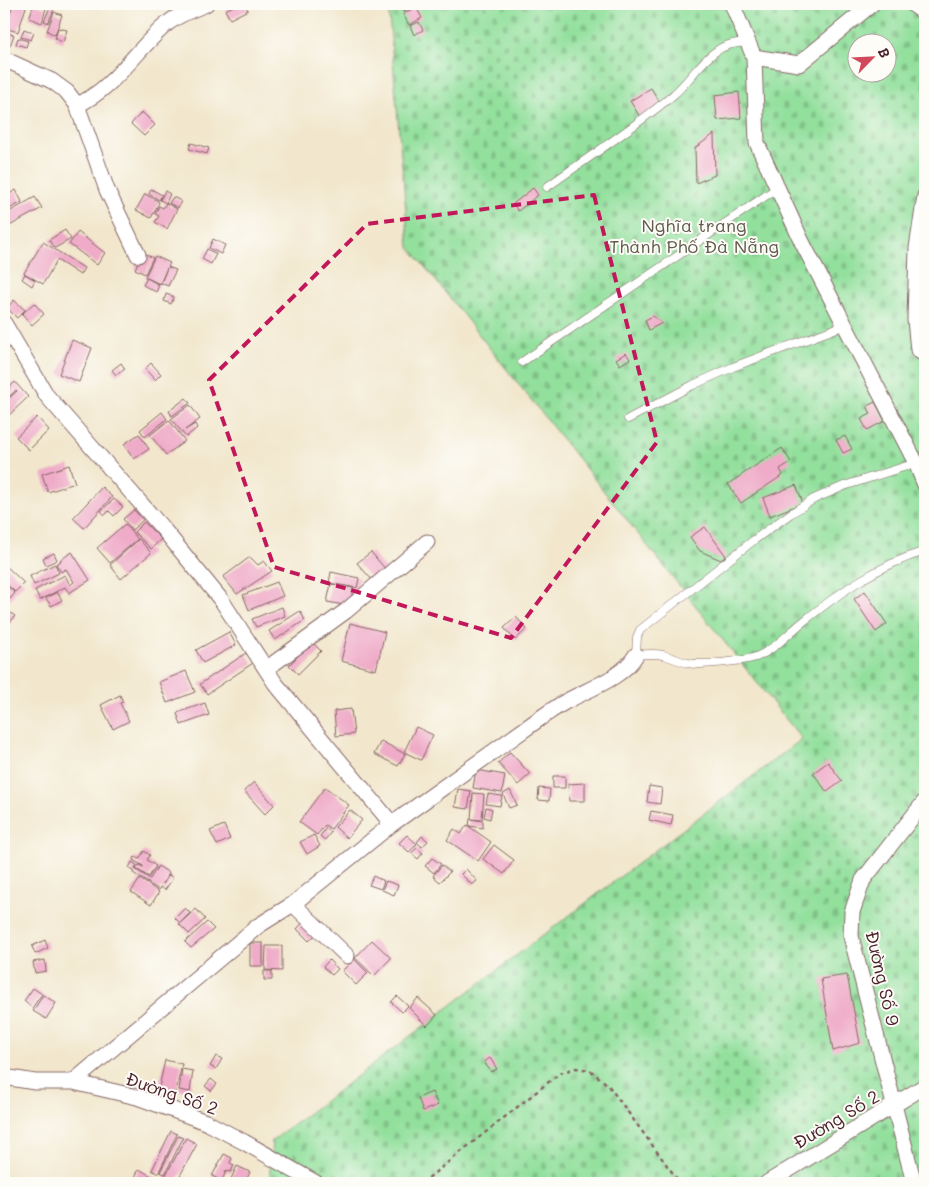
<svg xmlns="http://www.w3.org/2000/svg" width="929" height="1187" font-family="Mali,sans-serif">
<defs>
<pattern id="cemetery-stones" width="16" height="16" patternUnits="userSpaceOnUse" patternTransform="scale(1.25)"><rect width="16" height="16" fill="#93e09d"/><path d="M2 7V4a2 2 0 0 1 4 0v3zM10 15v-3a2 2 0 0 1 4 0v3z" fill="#80c087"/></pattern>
</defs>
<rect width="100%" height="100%" fill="#fdfcf7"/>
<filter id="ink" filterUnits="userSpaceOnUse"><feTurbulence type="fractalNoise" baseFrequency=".02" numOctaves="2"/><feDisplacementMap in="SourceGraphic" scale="10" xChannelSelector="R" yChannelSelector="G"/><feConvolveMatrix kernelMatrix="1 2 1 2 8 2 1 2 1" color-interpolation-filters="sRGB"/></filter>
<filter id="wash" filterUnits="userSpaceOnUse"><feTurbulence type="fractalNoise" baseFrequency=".0096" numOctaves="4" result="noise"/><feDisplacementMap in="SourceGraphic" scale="20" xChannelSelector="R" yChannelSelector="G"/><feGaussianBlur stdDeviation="1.12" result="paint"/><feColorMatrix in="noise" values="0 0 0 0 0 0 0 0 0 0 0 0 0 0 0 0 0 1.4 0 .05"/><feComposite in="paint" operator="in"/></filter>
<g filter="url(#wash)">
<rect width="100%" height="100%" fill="#f2e7cd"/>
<path fill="url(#cemetery-stones)" stroke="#6e8064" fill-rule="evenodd" d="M388,4H925V1183H269L272,1141L802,739L409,247ZM856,42H886V72H856Z"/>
<g id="blocks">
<path fill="#efabc8" d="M13,4H27L18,32L4,28V14L9,16Z
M34,4L46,8L42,23L29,18Z
M238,4H245L248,10L230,19L225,10Z
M398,4H412L414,6L403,12Z
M51,5L55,7L48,23L44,21Z
M416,7L422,18L409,25L403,14Z
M54,12L62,15L55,35L47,31Z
M419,22L423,30L414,35L410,26Z
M58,28L67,30L63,42L55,39Z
M24,29L34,33L31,40L21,37Z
M5,32L14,35L10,46L4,43V35Z
M18,38L28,41L26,47L16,44Z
M651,88L661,104L640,117L630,101Z
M739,92L741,118L717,120L715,95Z
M142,112L155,125L144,136L131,124Z
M714,134L715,175L696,183L695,148Z
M191,143L209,148L207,154L189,149Z
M533,188L538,195L518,211L513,204Z
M151,189L162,195L159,200L149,194Z
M16,190L22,202L4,212V197Z
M165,191L170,194L166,203L160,200Z
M145,194L158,201L159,203L151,218L136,210Z
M35,197L42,208L4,229V215Z
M173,197L181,201L178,208L169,203Z
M166,203L177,209L167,229L155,222L159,216L155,214L159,206L163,208Z
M65,230L71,239L55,248L49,240Z
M78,232L105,253L97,265L69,244Z
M213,239L225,245L221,254L209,248Z
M43,242L84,268L80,275L57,260L43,284L24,273Z
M207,249L216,254L211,264L202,259Z
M143,252L153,258L145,274L135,269Z
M155,256L170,263L168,267L176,270L168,286L161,283L167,268L160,284L145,277Z
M25,274L35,280L32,286L22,279Z
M147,278L159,285L156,292L143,285Z
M166,294L174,297L171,304L164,301Z
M14,300L25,310L17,318L7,308Z
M34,303L44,314L32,325L22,314Z
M653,316L662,323L649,330L645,320Z
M72,340L92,348L79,382L59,374Z
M626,353L630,359L620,365L616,359Z
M121,363L125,369L116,375L112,370Z
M151,363L161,374L155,380L145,369Z
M15,382L28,397L4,420V396L7,400L17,391L16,390L8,398L4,393V392Z
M186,398L190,403L172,416L169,411Z
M875,402L885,421L867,430L861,419L871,414L867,406Z
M190,405L200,419L185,430L195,424L197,428L186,437L171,419Z
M162,412L167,419L145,437L140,430Z
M37,417L49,430L29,450L16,437Z
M169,420L185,441L166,455L150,435Z
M139,434L149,449L134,459L124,444Z
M845,436L852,449L843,453L836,440Z
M782,448L791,462L780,469L783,475L741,503L728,484Z
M69,465L75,483L48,492L42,474Z
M796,485L803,503L770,516L763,498Z
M102,487L112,497L84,528L73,518Z
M114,499L123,507L114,516L109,511L105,515L101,511Z
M134,510L143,520L132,530L123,519Z
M144,522L161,539L151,549L134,532Z
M125,524L138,539L110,563L97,548Z
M705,527L726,556L721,560L700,551L690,537Z
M139,539L151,553L121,579L110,565Z
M72,552L90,580L69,593L65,587L40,600L35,590L65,575L70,585L74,582L66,569L61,572L56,564L61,561L60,560Z
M371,552L387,571L374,582L357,563Z
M54,553L57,560L46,565L43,558Z
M250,557L258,565L264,561L272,571L237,594L223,577Z
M4,564L24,583L15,592L4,582Z
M55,564L59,573L34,585L30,576Z
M331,572L359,578L357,588L329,583Z
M277,582L283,596L249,610L243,595Z
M4,583L15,593L10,599L4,593Z
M331,584L353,588L350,606L327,602Z
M865,591L887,624L876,632L854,599Z
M57,592L62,600L51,606L46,598Z
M282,607L285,616L256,627L252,619Z
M7,610L15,616L4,630V615Z
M300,611L305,620L275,640L269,631Z
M516,617L527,629L515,640L504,628Z
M350,623L385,632L376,670L341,661Z
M229,632L236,645L203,663L196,650Z
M312,642L321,651L298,674L289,665Z
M246,653L253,663L207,694L200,684Z
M186,671L195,692L167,703L159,682Z
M120,695L123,702L120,703L129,721L113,729L101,705Z
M205,703L209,715L181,725L177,713Z
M351,709L354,734L336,736L334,711Z
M416,727L433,735L421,760L404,752Z
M381,741L405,754L398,766L374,754Z
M510,752L530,774L518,785L498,763Z
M828,762L842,781L827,792L813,773Z
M476,770L505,775L502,793L473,788Z
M553,776H565V788H553Z
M254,782L274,805L265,814L244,791Z
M585,783V801H569L568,784Z
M649,786L662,788L660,804L647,802Z
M325,787L349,805L331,829L325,825L317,835L299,822Z
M539,788L550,789L549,801L538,800Z
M458,789L471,791L468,809L455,807Z
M510,790L517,805L509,808L503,794Z
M473,793L484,794L482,820L471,819Z
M488,794L502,796L500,806L486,804Z
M486,807L492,809L490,819L484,817Z
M350,810L362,820L347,838L335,827Z
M651,811L673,815L671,825L649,820Z
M470,819L483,821V828L469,826Z
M224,825L230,839L217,845L210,831Z
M467,825L491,842L478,861L447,840L454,829L461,834Z
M326,828L331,832L325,840L320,836Z
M314,835L320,846L307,854L300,842Z
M407,835L417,844L409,852L399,843Z
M422,836L428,841L422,847L417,842Z
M494,845L514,860L504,874L483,859Z
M417,848L423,853L418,859L411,853Z
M144,851L150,855L147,860L156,866L149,877L136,869L139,865L143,867V866L133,860L135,857L139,859Z
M432,858L441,864L434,873L425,866Z
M132,862L137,865L135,869L150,879L158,866L169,873L163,884L169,875L173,878L165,890L160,887L159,890L133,873L134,871L129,868Z
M442,865L450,872L440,882L433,876Z
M466,869L477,881L472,885L461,874Z
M373,876L384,881L381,889L369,885Z
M140,879L159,892L151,905L131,892Z
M386,881L398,885L394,895L382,890Z
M185,908L190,913L180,923L175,918Z
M196,909L205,919L189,934L179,924Z
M304,921L317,933L309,941L297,929Z
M207,922L214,929L191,948L185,942Z
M45,940L48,948L35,954L32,946Z
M372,940L391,958L374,976L355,958Z
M250,943H263V966H250Z
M266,946H282V971L265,970Z
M354,959L368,973L356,985L342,971Z
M45,960L46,971L35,973L33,962Z
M329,960L338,969L332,975L323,967Z
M264,971H272V980H264Z
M847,975L860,1043L833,1051L821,979Z
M33,988L42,994L32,1008L24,1001Z
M43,995L56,1003L46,1019L33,1011Z
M397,996L408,1006L402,1012L391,1002Z
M418,998L437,1015L427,1026L409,1008Z
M216,1056L222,1059L216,1069L210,1066Z
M490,1058L497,1069L491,1072L484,1062Z
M165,1060L182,1064L174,1100L157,1097Z
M182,1069L193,1071L190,1092L179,1090Z
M211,1079L217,1084L211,1091L205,1086Z
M432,1092L438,1105L423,1111L418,1098Z
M171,1131L177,1134L158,1174L152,1170Z
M178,1136L183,1138L165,1174L160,1172Z
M186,1138L197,1144L176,1183H151L152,1180L147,1177L143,1183H137L133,1181L139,1169L162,1182Z
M224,1154L232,1158L230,1163L234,1165L231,1172L226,1171L222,1181L212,1176Z
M237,1166L250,1172L245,1183H229Z"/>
</g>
</g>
<g filter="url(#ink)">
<use href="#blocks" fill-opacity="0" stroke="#856564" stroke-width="1"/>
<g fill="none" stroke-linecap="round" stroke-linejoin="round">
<defs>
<path id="service" d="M547,187C589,157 632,129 672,96C688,83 698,64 715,52C725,44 736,43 748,42
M522,362L777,188
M628,419L693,385L733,367L845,325
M916,463L844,486L814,499L790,514L754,540L640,630L637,637L636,655C645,654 654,653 663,655C671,657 679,661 688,663C701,666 743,661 756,657C774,650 789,633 804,621C843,590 877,566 925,551"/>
<path id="minor" d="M732,4L754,57L757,143L802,242L916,463L925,485
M912,4L925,13
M754,57L799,64L872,4
M4,59L52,81L67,92L77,105L107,190L138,255
M77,105C115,88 137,48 168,23C179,14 194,9 206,4
M925,196L917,248L915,320L918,350L925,355
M4,323L47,396L164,530L222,601L275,683L392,824
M266,669L346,611L427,542
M293,904L347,956
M4,1077L35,1082H73L137,1097L206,1122L244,1142L316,1183
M73,1082L258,926L293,904L392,824L539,719C548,713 556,707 565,702C588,689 623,678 636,655
M767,1183L925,1086
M914,1183L851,936L852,912L863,880L925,801"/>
</defs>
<use href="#service" stroke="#856564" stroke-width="9"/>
<use href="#minor" stroke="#856564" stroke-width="17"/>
<path stroke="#856564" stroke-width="2.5" stroke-dasharray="4 4" stroke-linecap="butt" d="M422,1183L560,1073L576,1068L590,1070L608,1085L680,1183"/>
<use href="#service" stroke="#fff" stroke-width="8"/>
<use href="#minor" stroke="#fff" stroke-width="15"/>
</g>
</g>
<path fill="none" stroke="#c2185b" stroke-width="4" stroke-dasharray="10 6" stroke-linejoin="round" d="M594,195L657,442L511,638L274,567L209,380L367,224Z"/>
<g text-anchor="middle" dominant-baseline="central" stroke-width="4" stroke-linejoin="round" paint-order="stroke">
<g font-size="18" fill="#60594d" stroke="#fdfcf7">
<text x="694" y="225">Nghĩa trang<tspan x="694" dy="21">Thành Phố Đà Nẵng</tspan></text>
</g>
<g font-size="18" fill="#4a1f2b" stroke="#fdfcf7">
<text transform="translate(883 978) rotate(77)">Đường Số 9</text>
<text transform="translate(172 1093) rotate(19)">Đường Số 2</text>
<text transform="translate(836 1119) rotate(-31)">Đường Số 2</text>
</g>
</g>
<rect width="929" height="1187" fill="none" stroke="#fdfcf7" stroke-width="20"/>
<g transform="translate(872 58) rotate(66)"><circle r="24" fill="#fdfcf7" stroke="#b5a4a5"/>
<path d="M0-4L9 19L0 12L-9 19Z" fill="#d1495b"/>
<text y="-8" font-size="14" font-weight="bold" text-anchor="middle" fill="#4a1f2b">B</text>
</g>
</svg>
